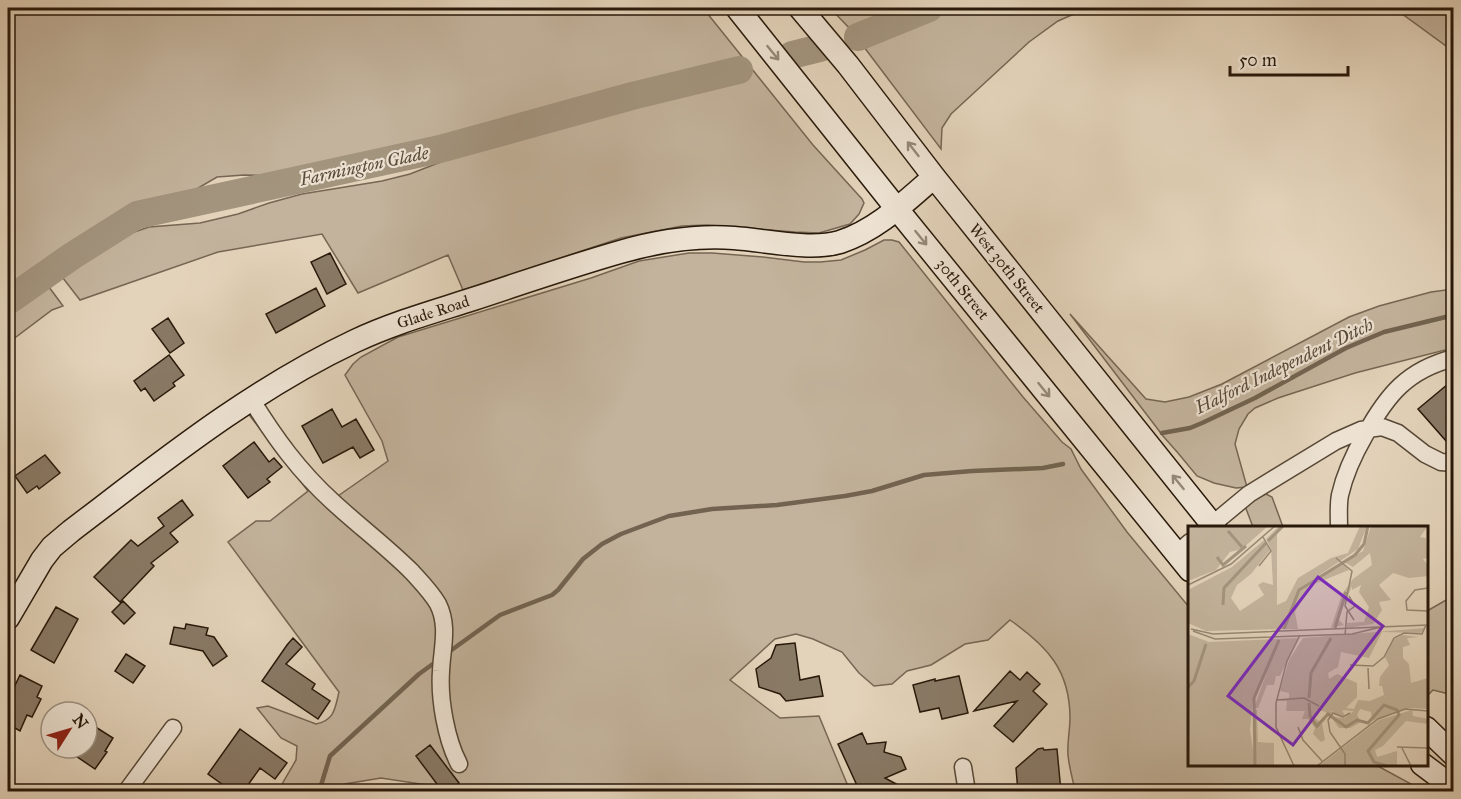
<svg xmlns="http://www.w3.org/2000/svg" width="1461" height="799" font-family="'IM FELL Great Primer',serif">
<rect width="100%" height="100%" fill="#e3d3ba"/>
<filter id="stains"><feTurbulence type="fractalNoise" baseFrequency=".00333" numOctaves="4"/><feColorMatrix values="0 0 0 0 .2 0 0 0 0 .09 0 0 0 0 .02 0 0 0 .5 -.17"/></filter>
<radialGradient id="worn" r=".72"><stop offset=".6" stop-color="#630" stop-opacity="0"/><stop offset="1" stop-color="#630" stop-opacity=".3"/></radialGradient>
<path fill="#c3b39c" stroke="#766653" stroke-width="1.5" d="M8,8H703L813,145L862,199L864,203L859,214L850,224L819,233L795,232L706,225L682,226L621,238L463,290L448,255L358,293L322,234L218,252L80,300L59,273L79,259L114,239L149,227L200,223L238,214L269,203L302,194L382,181L410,174L492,142L541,127L624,104L721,82L732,77L739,70L729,67L707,69L594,97L395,155L340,166L284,176L244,175L217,177L188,194L140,207L129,212L114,224L68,251L8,294Z
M830,8H917L870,24L855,34Z
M950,8H1096L1074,14L1058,21L1029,42L951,114L942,128L941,149L861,43L929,18Z
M1394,8H1437L1453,15V51Z
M884,240H892L899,242L1023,397L1062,442L1071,449L1081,469L1127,532L1189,607L1190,764L1376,765L1413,785L1419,791H1075C1073,780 1069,767 1068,755C1067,743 1070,730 1070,718C1070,670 1047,646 1010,620L988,640L965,644L931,665L907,671L892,684L874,686L859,673L842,652L813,639L796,634L775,639L730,680L780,718L819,716L850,791L432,792L427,785L381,778L345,784L344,791H278L296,760L297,746L281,738L257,708L268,706L316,724C335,720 335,708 339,692L228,542L256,521H270L308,491L247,412L261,404L275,429L335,498L388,461L382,441L345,375L353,364L361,357L398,337L591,278L639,261L689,253H712L763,257L804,262H820L841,260L865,250Z
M46,283L63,306L52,310L8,343V312L23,302Z
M1453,289V348L1355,373L1278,398L1255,408L1248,414L1239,429L1235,444L1247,487L1236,488L1214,483L1197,476L1178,453L1163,436L1070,314L1146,399L1165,402L1189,397L1222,384L1349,317L1379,306L1431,292Z
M1266,494L1272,497L1283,527H1253L1245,506L1252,500Z
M1453,596V695L1433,690L1427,696V611Z"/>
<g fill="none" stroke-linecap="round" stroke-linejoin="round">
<path stroke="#726350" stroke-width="4.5" d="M1162,433L1190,428L1202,423L1255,398L1346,348L1384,332L1454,315
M446,654L500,615L552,595L558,590L583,559L602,544L621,534L669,516L712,509L777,505L845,496L872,491L924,475L972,471L1043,468L1063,464
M319,792L330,756L419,674L437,661"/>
<path stroke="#a3947e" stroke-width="28" d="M858,37L929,8
M792,55L820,48
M8,301L72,256L137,215L440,149L632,96L739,70"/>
</g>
<path fill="#897a66" stroke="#28190a" stroke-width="1.5" d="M330,253L346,284L327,294L311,262Z
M316,288L325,306L276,333L266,314Z
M168,318L184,343L170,353L152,329Z
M169,355L184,375L173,383L175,386L154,401L145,388L141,391L134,381Z
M1454,379V450L1418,409Z
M332,409L342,427L356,419L374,450L360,458L353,447L323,463L302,426Z
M254,442L269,462L274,458L282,467L267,479L270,482L248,498L223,466Z
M45,455L60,473L39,489L37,486L27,493L15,476Z
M182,500L193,515L170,533L178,542L151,563L154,566L120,602L94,577L131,540L138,546L164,526L158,518Z
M123,601L135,613L124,624L112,612Z
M56,607L78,619L54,663L31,650Z
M186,624L208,628L206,635L214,637L227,656L213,666L203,651L170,644L174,627L185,629Z
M293,638L302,647L286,664L315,684L312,689L330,701L318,719L262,681L287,645Z
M795,643L800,680L819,676L823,696L786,701L780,694L759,687L756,669L771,658L776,645Z
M126,654L145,666L133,683L115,671Z
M1010,671L1020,680L1027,672L1040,684L1033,691L1047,704L1013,742L994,726L1017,701L974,711Z
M20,675L42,686L37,697L41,699L32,717L27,715L20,731L8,724V700Z
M959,676L968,713L942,719L939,708L920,712L913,685L935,679V681Z
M94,726L113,738L105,751L107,752L95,769L64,748H87V736Z
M240,729L287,763L275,779L260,768L243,792H233L208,774Z
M862,733L867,744L886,742L884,752L901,757L906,769L885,778L911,792H860L838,744Z
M430,745L459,783L448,792H443L416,756Z
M1043,748L1044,750L1057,749L1061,792H1018L1016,768L1038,749Z"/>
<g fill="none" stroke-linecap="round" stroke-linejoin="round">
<defs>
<path id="street" d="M251,399C275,438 299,471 333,502C359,526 387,547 412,572C421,582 431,592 438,604C449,626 442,648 441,671C439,699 446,739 459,764
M1208,528L1249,494L1336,441L1361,430L1382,427L1398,433L1425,454L1441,462L1454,463
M1339,528C1339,517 1338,505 1340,495C1345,473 1354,454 1365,435C1387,395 1407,370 1454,358
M1176,554L1190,542
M963,767L967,792
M126,792L173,728"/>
<path id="secondary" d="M737,8L897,209L1190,570
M800,8L848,65L934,177L1215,528
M8,618L42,560L52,547L71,531C162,462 251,390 355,341C393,323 433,312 473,299C522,283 571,266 620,252C658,241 695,235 734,238C765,240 810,251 840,242C877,230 905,202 934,177
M1426,728L1454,755
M1422,764L1454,788"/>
</defs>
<use href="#street" stroke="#574836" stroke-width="19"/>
<use href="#secondary" stroke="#28190a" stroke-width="25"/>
<use href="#street" stroke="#ede2d2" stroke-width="16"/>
<use href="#secondary" stroke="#ede2d2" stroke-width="22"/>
</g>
<defs><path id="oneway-shaft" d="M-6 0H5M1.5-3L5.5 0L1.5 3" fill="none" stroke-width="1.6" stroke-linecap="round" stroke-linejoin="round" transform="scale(1.5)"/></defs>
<g stroke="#948878">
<use href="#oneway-shaft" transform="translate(773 53) rotate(51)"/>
<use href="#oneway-shaft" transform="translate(913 149) rotate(-128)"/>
<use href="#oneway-shaft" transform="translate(921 238) rotate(51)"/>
<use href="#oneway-shaft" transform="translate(1044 390) rotate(51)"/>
<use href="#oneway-shaft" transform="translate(1178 482) rotate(-129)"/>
</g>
<g text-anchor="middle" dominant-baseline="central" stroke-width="4.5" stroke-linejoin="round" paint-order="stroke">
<g font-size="16" fill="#28190a" stroke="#ede2d2">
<text transform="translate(1007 268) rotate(51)">West 30th Street</text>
<text transform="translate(963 289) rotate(51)">30th Street</text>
<text transform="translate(433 312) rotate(-18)">Glade Road</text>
</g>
<g font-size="18" font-style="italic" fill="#594a38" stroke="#ede2d2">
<text transform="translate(364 166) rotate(-12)">Farmington Glade</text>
<text transform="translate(1284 366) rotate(-26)">Halford Independent Ditch</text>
</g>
</g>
<g transform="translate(1188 526)">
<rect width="240" height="240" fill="#e3d3ba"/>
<path d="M0,0H80L54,23L42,26L28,44L0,55ZM91,0H96L89,7V79L98,75L110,52L143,32L160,27L172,0H179L170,23L112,62L96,103L18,105L0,97V64L44,41L76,14L82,24L63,48L49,59L43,72L52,85L76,69L70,59L75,56L85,59L83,23L78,13ZM183,0H240L232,11L238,12L239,32L235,33L240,39V50L221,52L205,47L191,59L203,74L191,76L194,84L185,98L159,102V97L176,96L181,81L171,66L173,59L164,64V60L150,93L156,99L143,102L154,68L165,53L184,39L182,27L165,41L156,36L175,25ZM154,37L161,44L121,60L107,86L110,103H97L111,65ZM237,102L233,107L194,106L181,132L153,126L150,141L140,147L141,153L149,148L169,157V171L158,182L166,183L170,174L182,175L196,169L194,160H191L192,151L201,139L197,131L205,114L214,109L231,111L219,112L222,119L215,121V132L221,138L223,157L240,152V183L222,182L184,195L183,186L172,183L169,189L173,196L162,202H151L143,191L156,192L166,185L154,184L157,190H152L142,184L145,187L139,191L138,186L130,184L125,191L131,195L138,193L134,197L137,214L133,216L125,208L127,202L120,193H114L117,185H98L99,175H89L101,173V167L92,165L101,134L115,112ZM0,108L21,116L110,112L92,150H88L86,159H79L70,182H66L90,115L65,173L62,204L66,230V184H69L70,216L86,217V240H0ZM224,184L225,190L240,193V198L218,195L195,220L187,224L189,231L209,225V240H131L191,194Z" fill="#c3b39c"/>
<path fill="none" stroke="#a3947e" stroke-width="3" d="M40,5L54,21M80,15L95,0M29,31L35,39L58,20M35,79L36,62L78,17M147,102L158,66M96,103L111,64L167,29L176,18L180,0M0,161L6,155L18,118M121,172L123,147L143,112M121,177L122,190L129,200L140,188L158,201L169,194L180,197L196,179L209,184L211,189L180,225L186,236L199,240M67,240L66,172L91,114"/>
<path fill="none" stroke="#988974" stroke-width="1.5" d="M148,32L164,45L157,80L166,94M71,40L83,25L75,11M0,59L43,38L87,0M240,62L227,64L218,75L219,84L240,85M3,103L25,108L240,99M5,105L27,113L164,108L193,101M157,109L159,86L167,80L161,70M162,139L185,140L196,131L206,112L216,107L234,108L238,99M180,142L181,163M88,174L116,172L131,180M110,201L115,214L134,235M209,221L240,222M214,222L223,240M106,240L88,201V177L99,135L112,109M129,240L190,193L217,183L240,185M157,240V228L142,206L140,194L145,187L155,191L162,187"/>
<path fill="#7b2cbf" fill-opacity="0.15" stroke="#7b2cbf" stroke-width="3" d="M130,51L195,100L105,219L40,170Z"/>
<rect width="240" height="240" fill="none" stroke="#28190a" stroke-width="3"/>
</g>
<rect width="1461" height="799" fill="none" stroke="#e3d3ba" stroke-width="30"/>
<rect x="9" y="9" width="1443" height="781" fill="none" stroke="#28190a" stroke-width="3"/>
<rect x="15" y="15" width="1431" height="769" fill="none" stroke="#28190a" stroke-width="1.5"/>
<g transform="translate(69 730) rotate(53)"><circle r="28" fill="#ede2d2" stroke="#9e9282" stroke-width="1.5"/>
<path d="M0-4.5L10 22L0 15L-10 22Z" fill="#8f2418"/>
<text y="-9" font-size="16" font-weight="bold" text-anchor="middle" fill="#28190a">N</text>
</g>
<path d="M1230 66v9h118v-9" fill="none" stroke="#28190a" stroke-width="3"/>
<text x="1239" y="66" font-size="18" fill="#28190a" stroke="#ede2d2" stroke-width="4.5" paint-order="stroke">50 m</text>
<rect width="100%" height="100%" filter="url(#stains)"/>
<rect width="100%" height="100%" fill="url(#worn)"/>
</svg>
